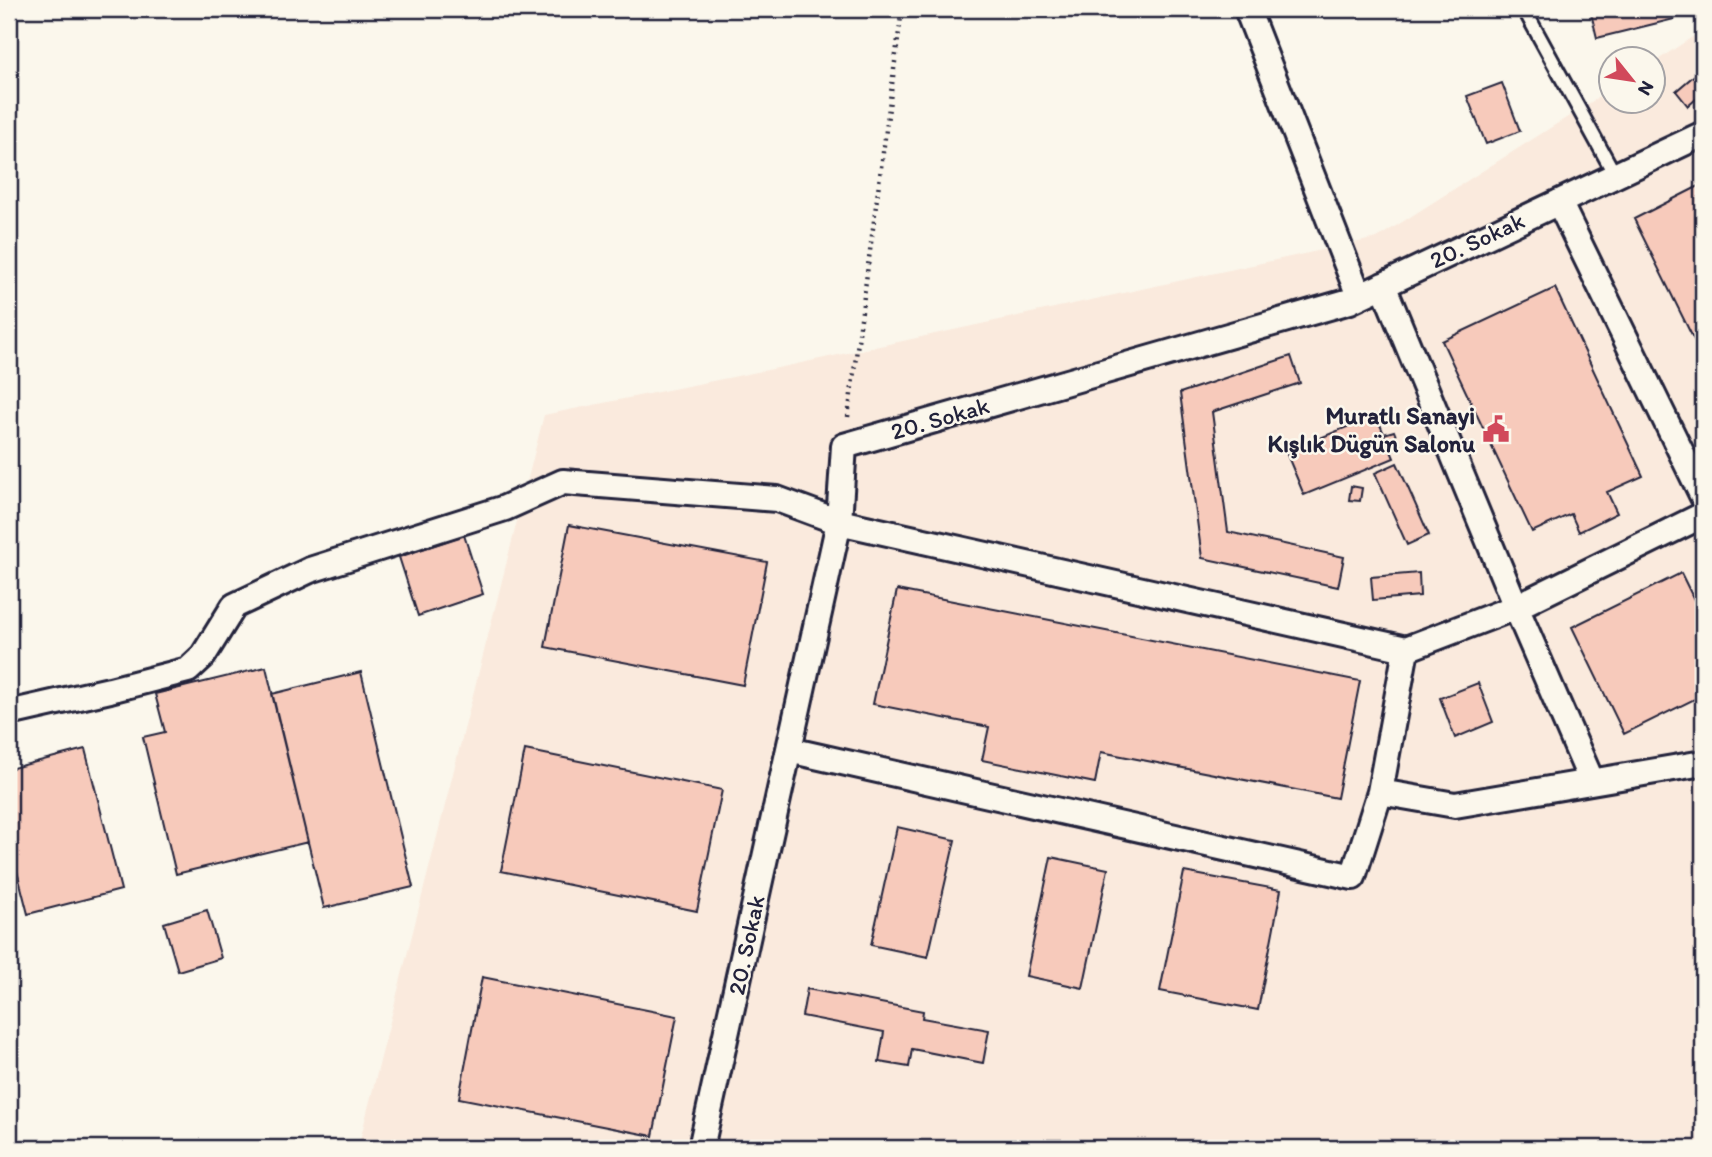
<svg xmlns="http://www.w3.org/2000/svg" width="1712" height="1157" font-family="Itim,sans-serif">
<rect width="100%" height="100%" fill="#fbf7ec"/>
<filter id="ink" filterUnits="userSpaceOnUse"><feTurbulence type="fractalNoise" baseFrequency=".0143" numOctaves="2"/><feDisplacementMap in="SourceGraphic" scale="14" xChannelSelector="R" yChannelSelector="G"/><feConvolveMatrix kernelMatrix="1 2 1 2 8 2 1 2 1" color-interpolation-filters="sRGB"/></filter>
<g filter="url(#ink)">
<path fill="#faeadd" d="M1703,30V1148H358L544,415L792,365L1377,238L1610,90V102H1652L1653,63Z"/>
<path fill="#f7cabb" stroke="#22223b" stroke-width="2" d="M1590,9H1671L1674,19L1597,38Z
M1703,68V93L1688,106L1676,91Z
M1502,83L1520,131L1486,144L1467,96Z
M1703,184V358L1634,219Z
M1555,288L1643,476L1607,492L1617,513L1579,532L1571,514L1532,532L1442,341Z
M1291,356L1300,383L1212,412L1228,532L1344,557L1338,587L1202,558L1180,393Z
M1376,415L1394,458L1304,495L1286,452Z
M1394,431L1400,446L1391,450L1384,434Z
M1397,463L1429,535L1407,545L1375,473Z
M1351,486L1362,488L1360,501L1349,500Z
M569,525L767,562L743,685L545,647Z
M464,535L483,594L418,616L399,557Z
M1419,573L1420,596L1373,600L1371,577Z
M1681,573L1703,618V695L1624,734L1572,627Z
M897,590L1360,681L1337,798L1101,752L1095,783L982,760L989,727L873,704Z
M266,667L308,842L176,874L143,737L165,732L155,694Z
M361,672L413,887L324,908L272,694Z
M1478,683L1493,722L1455,738L1440,698Z
M85,749L121,890L28,914L9,840V769Z
M525,750L722,790L697,911L501,871Z
M897,827L955,840L928,957L871,945Z
M1051,857L1108,869L1083,988L1026,976Z
M1184,872L1281,890L1258,1010L1160,991Z
M207,910L221,958L178,971L164,923Z
M482,977L677,1016L653,1136L459,1098Z
M807,989L923,1011L922,1018L989,1030L983,1063L912,1049L909,1067L879,1062L884,1032L802,1016Z"/>
<g fill="none" stroke-linecap="round" stroke-linejoin="round">
<defs>
<path id="lane" d="M1524,9L1615,175"/>
<path id="street" d="M1247,9L1359,296
M1559,202L1703,497
M1383,285L1516,607L1591,780
M9,713L110,690L188,670L203,656L234,606L310,570L505,508L563,482L777,499L839,522L1406,649L1516,607L1703,515
M789,750L1353,877L1380,792L1406,649
M1380,792L1455,805L1703,763
M701,1148L839,522L844,446L1350,301L1703,134"/>
</defs>
<use href="#lane" stroke="#22223b" stroke-width="18"/>
<use href="#street" stroke="#22223b" stroke-width="30"/>
<path stroke="#22223b" stroke-width="4.5" stroke-dasharray="2 5" stroke-linecap="butt" d="M848,417L902,9"/>
<use href="#lane" stroke="#fbf7ec" stroke-width="12"/>
<use href="#street" stroke="#fbf7ec" stroke-width="24"/>
</g>
</g>
<defs>
<symbol id="civic-bare" viewBox="-9 -9 18 18"><path d="M-.6-6.5H3V-4.5H.6V-3L4-1V1h2V6H-6V1h2V-1L-.6-3ZM-1.2 2.5V6h2.4V2.5Z" fill="#d1495b" stroke="#fbf7ec" stroke-width="2.5" paint-order="stroke"/></symbol>
</defs>
<g fill-rule="evenodd">
<use href="#civic-bare" x="1477" y="410" width="38" height="38"/>
</g>
<g text-anchor="middle" dominant-baseline="central" stroke-width="5" stroke-linejoin="round" paint-order="stroke">
<g font-size="24" fill="#22223b" stroke="#fbf7ec">
<text transform="translate(1477 240) rotate(-25)">20. Sokak</text>
<text transform="translate(940 418) rotate(-16)">20. Sokak</text>
<text transform="translate(746 945) rotate(-78)">20. Sokak</text>
</g>
<g font-size="24" font-weight="bold" fill="#22223b" stroke="#fbf7ec" text-anchor="end">
<text x="1475" y="415">Muratlı Sanayi<tspan x="1475" dy="28">Kışlık Dügün Salonu</tspan></text>
</g>
</g>
<rect width="1712" height="1157" fill="none" stroke="#fbf7ec" stroke-width="35"/>
<rect x="18" y="18" width="1677" height="1122" fill="none" stroke="#22223b" stroke-width="2.5" filter="url(#ink)"/>
<g transform="translate(1632 80) rotate(120)"><circle r="33" fill="#fbf7ec" stroke="#a4a2a5" stroke-width="2"/>
<path d="M0-5L12 26L0 18L-12 26Z" fill="#d1495b"/>
<text y="-10" font-size="19" font-weight="bold" text-anchor="middle" fill="#22223b">N</text>
</g>
</svg>
